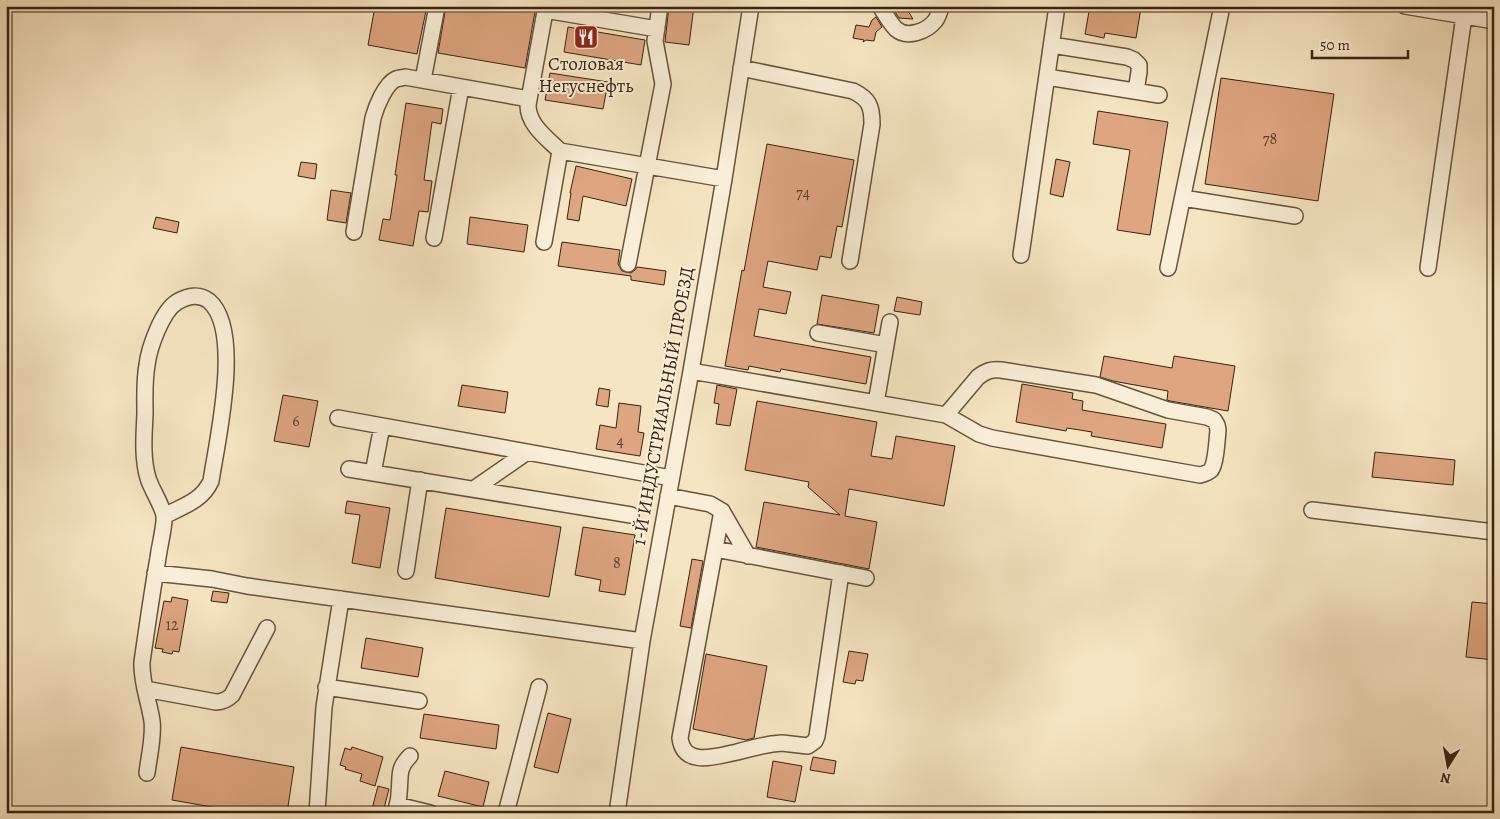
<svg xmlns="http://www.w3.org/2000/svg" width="1500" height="819" font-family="Alegreya,serif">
<rect width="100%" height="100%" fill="#f6e5c2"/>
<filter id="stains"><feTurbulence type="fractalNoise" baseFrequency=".004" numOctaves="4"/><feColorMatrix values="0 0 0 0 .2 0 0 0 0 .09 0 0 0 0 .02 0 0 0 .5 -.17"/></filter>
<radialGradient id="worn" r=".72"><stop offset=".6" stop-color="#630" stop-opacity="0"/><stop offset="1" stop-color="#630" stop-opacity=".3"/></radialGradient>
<path fill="#dda580" stroke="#372310" d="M375,6H427L417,54L368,45Z
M446,6H536L525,68L438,53Z
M669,6H694L689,45L665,42Z
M891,6H905L913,19L899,18Z
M1090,6H1131L1141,8L1136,38L1105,33L1104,38L1085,34Z
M876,17L882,27L876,32L874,41L866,40L863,42L864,40L853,38L856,25L869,27L872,20Z
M568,27L645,40L641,65L564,52Z
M550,73L608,82L603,109L545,100Z
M1221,78L1334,94L1318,201L1205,184Z
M406,103L443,109L441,124L432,122L424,180L432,181L428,212L419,211L413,246L379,240L383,219L390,220L397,175H395Z
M1098,111L1168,122L1150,235L1117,230L1130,150L1093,144Z
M767,144L854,160L842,227L837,226L831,258L820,256L817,270L768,261L763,287L791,292L786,314L759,309L754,336L871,357L866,384L781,369L780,372L749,366L748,370L725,366L742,270L744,271Z
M1056,159L1070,162L1063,197L1050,194Z
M301,162L317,164L315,179L298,176Z
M576,166L632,179L626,206L583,196L579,221L567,219L571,193H570Z
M331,190L351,193L346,223L327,220Z
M156,217L179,222L177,233L153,228Z
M470,217L528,225L524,252L467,244Z
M562,242L620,250L618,264L622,271L631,273L635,270L637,267L666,271L664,285L631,280V276L558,266Z
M822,295L879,305L874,333L817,324Z
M897,297L922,302L920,315L894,311Z
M1104,356L1172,368L1174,356L1235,366L1228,411L1170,401L1167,400L1168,391L1113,381L1100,377Z
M1022,384L1073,393L1072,399L1083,401L1082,410L1166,424L1162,448L1091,436L1092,432L1067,428L1066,431L1016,422Z
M462,385L508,392L505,413L458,406Z
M717,385L737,389L730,426L716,424L719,404L714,403Z
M599,388L610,390L608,407L596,405Z
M283,395L318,401L309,447L274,441Z
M757,401L877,422L871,456L892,459L896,436L955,446L944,506L849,489L845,516L877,522L869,569L756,547L764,502L840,515L808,487L809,482L745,470Z
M619,403L641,406L638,432L644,433L640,456L596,449L600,425L616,428Z
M1375,452L1455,460L1453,485L1372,477Z
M347,501L390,508L380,568L352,563L360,515L345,513Z
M446,508L561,527L549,597L435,578Z
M583,527L635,535L625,595L599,591L601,580L575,575Z
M692,559L703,561L691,628L680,626Z
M213,591L229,593L227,603L211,601Z
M172,597L188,600L179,652L173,651L172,654L162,652L163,649L155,648L164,601L171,602Z
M1472,602L1494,604V660L1466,657Z
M366,638L423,648L418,677L361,668Z
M849,651L868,654L863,681L856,680L855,684L843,682Z
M706,654L767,666L754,738L746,740L693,729Z
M548,713L571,719L558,773L534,767Z
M424,714L499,725L496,749L420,738Z
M181,747L294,767L287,813H246L172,800Z
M352,747L383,757L375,786L360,781L362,774L345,769L346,767L340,765L345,748L351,750Z
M813,757L836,761L834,774L810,770Z
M773,761L802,766L795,802L767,797Z
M445,771L489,782L483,807L438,796Z
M378,786L389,789L383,812L372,809Z"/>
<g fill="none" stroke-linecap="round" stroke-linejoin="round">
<defs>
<path id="minor" d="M546,6L528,105C528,125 547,138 560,151
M880,6C885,14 890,23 896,29C907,39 927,31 935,21C938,17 940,11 941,6
M1405,6L1494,21
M545,10L657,29
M1052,45L1127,57L1134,60L1139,65V72L1136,91
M741,68L853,91C869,99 872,106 872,124L850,261
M1047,77L1159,95
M423,80L437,6
M1183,198L1295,216
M354,232L373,118C376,107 385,84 396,79C399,78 402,78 405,77L529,99
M434,238L461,87
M544,242L560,151L724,179
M1021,255L1057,6
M628,264L663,84L655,41L660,6
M1168,268L1222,6
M1428,268L1464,16
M818,333L886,345
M691,371L946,415L979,434L992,438L1200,475C1204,474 1208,473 1211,470C1216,463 1217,440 1218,430L1217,425L1214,420L1207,417L1168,410L1096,385L1001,370C991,369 986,371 978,377L946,415
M876,403L890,322
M338,418L671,478
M349,469L631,515
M373,473L382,426
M474,489L527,452
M668,496L710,504L722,511L680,738C684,768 717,756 737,752C748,749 760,746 772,744L782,743L808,746L815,741L817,736L841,573
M1312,510L1494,532
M722,511L748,556
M715,549L866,578
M406,571L420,480
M155,573L212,579L247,586L642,641
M326,687L419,701
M145,689L216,702C223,702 227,700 232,695L267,628
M147,773C149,756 154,737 152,721C149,701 141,682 142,662C147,627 152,592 158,558C159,548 165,525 164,517C164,508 151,489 148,478C142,458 144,435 145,414C145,398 144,381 147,365C149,348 162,311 177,302C187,296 199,293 209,301C243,330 217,441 211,481C202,501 183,506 164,516
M397,805L430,813
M317,813L324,707L341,599
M395,813C397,806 399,800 399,793C401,776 397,769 410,756
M506,813L539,687
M617,813L642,641L691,371L724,179L751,6"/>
</defs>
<use href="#minor" stroke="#67543c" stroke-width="18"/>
<use href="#minor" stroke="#f9eed7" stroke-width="15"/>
</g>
<defs>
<symbol id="restaurant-square" viewBox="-11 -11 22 22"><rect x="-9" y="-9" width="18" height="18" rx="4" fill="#8f2418" stroke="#f9eed7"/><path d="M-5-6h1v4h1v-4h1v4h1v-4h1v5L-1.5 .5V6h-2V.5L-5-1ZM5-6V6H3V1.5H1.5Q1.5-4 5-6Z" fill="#fff"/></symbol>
</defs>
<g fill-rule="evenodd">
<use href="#restaurant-square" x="572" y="23" width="28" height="28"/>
</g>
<g text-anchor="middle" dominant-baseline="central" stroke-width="4" stroke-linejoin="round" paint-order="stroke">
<g font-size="16" fill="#60442c">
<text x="1270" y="139">78</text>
<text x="803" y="193">74</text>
<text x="296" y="421">6</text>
<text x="620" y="441">4</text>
<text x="617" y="563">8</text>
<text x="172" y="625">12</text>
</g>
<g font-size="19" fill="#372310" stroke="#f9eed7">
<text x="586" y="64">Столовая<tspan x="586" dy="22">Негуснефть</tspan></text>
</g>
<g font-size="19" fill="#372310" stroke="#f9eed7">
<text transform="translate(663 406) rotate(-80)">1-Й ИНДУСТРИАЛЬНЫЙ ПРОЕЗД</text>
</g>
</g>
<rect width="1500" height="819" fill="none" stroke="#f6e5c2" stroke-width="25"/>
<rect x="8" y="8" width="1485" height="804" fill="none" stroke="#372310" stroke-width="2.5"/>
<rect x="12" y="12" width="1475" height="794" fill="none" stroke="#372310"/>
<g transform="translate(1448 766) rotate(191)" stroke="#f9eed7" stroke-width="4" paint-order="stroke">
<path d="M0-4L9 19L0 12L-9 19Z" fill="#372310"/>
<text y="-8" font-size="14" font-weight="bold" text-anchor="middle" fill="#372310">N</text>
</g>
<path d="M1312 50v8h96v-8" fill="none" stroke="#372310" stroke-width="2.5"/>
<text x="1320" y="50" font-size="15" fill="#372310" stroke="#f9eed7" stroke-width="4" paint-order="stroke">50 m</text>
<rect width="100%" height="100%" filter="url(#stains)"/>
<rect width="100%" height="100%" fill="url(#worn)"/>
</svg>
